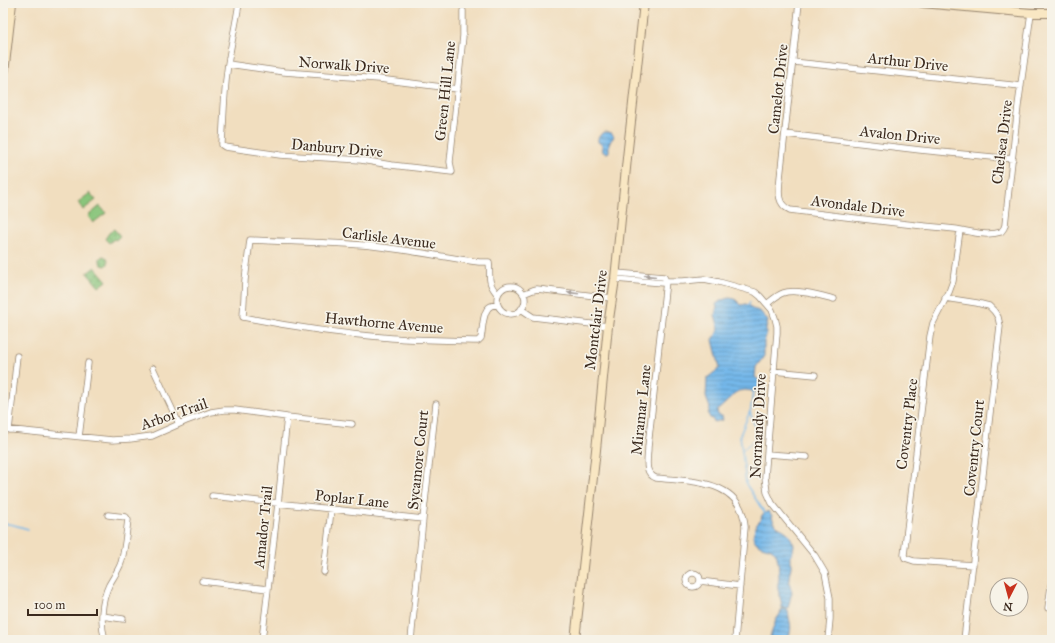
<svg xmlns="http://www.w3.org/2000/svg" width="1055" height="643" font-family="'IM FELL Great Primer',serif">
<defs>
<pattern id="park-dots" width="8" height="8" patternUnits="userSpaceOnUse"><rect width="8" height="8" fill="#89c57b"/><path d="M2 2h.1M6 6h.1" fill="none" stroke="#71a064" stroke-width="1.8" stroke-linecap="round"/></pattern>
<pattern id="water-rules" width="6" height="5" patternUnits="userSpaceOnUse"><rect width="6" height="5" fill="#74b8ea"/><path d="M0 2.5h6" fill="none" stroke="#6096bd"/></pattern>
</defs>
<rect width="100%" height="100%" fill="#f7f3e8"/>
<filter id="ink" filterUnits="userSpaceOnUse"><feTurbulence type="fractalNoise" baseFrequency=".025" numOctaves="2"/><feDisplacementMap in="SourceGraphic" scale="8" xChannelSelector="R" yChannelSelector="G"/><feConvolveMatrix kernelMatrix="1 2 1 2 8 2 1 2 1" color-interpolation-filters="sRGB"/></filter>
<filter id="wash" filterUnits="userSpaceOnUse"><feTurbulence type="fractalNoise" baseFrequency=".012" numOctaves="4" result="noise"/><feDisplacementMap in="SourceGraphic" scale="16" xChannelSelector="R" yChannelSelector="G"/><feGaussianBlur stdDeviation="0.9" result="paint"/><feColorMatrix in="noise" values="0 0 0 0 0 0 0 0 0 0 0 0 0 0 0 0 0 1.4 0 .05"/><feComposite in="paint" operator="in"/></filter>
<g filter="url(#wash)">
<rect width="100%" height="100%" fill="#f1debf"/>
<path fill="url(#park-dots)" stroke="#62784c" d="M114,229L120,236L116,240L114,239L109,243L105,239L109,233Z
M103,256C107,257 108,259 108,264L106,266L102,265L100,262V258Z
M95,267L107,281L99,287L87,273Z"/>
<path fill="#89c57b" stroke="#62784c" d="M90,193L96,200L83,210L78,202Z
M100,206L106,213L93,223L88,216Z"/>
<path fill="url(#water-rules)" stroke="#587184" d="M606,132L611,133L614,136L613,138L609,143V152L607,153L603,152L602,145L598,142V138L602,133Z
M729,298L735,299L741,305L746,304L750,306L752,309L760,311L768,321L766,328V336L764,342V356L756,367L755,377L760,381L761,392L745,390L738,391L717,411L718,415L722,416L723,420L714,422L712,419L710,418L708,414L710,408L706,397L707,378L720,368L713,340L719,329L715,315L717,309L716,304L722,300Z
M769,511L772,516L774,523L778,527L784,530L789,534L794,545L793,551L791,556V567L789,576V582L792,592L788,608H782C782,601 779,596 778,589C777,585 779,581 779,577C779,571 778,555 775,552C767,544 757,550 753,536L756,524L761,519L762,515Z
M782,609L788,610C789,623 794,627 787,640H770V637L776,620L780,614Z"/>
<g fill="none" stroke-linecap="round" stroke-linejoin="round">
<path stroke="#74b8ea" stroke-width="1.5" d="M748,306L750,302
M753,391L751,409L740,435L746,484L766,515
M742,451L755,439L757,431L753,421L750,412
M3,523L14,525L28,529"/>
</g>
</g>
<g filter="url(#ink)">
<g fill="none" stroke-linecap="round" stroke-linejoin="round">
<defs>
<path id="street" d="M239,3C236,24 231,44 228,64C224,90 224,116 222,142V145L225,147L280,155L361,160L391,165L452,172L450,162L463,36V11
M799,3L780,178C779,190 776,204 790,210C845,217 900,224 955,229C969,231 986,237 1001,232L1004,228L1005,225L1018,106L1031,13
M793,62L1021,86
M228,64L284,72L379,79L458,89
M785,134L920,150L1013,159
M960,230L953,281L949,292L933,323L930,336L904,555L905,558L914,561L973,565
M616,273L664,277L666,281L648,447C648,459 643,473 656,478C692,482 742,479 745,527L735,640
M615,279L663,283L666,281H683L704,279L719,282L755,292L760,296L772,310L775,318L777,326V333L765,477L767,492L772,503L815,556L825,573L830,598V619L828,640
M497 300a14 14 0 1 1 28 0a14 14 0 1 1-28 0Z
M523,294L533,290L537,289L612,298
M945,298L977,303L989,306L994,311L998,317L1000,326L964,640
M497,304C497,304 491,306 491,306C482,310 483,330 481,338L478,341H474C447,340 419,340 392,338C342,334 292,327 243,317L245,280L250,240C291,242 332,242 373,246C408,250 444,257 479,262H489C491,278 486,281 498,295
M767,304C772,300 777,295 783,293C795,288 822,296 834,299
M521,309L533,317L608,326
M153,368L179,424
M773,371L815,375
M3,429L112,440L130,439L152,436L186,421L211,412L224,410H235L287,417L352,424
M9,430L17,356
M79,437L88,363
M767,454L807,457
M212,496L423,519
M324,572L331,510
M686 580a7 7 0 1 1 14 0a7 7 0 1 1-14 0Z
M1052,579L1048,608H1052
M202,581L268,589
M700,581L740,586
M102,616L123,619
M105,640C100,623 101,602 109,585C113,578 118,571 121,563C125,550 126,534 128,520L126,517L108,515
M262,640L278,504L287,417
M411,640L423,519L436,404"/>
<path id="secondary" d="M922,3L1031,13H1052
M3,82L12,3
M575,640L596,450L608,326L615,279L627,158L644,3"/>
</defs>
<use href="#street" stroke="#96846e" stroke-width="7"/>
<use href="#secondary" stroke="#96846e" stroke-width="10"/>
<use href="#street" stroke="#fff" stroke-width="5.5"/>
<use href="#secondary" stroke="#f9e7c3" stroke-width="8"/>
</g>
<defs><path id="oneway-solid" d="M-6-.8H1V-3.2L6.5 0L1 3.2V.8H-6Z"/></defs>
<g fill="#a79f9a">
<use href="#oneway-solid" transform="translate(650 276) rotate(-175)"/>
<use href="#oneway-solid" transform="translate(573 293) rotate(-173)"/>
</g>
</g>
<g text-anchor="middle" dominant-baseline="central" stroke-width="3.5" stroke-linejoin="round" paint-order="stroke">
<g font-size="15" fill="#3b2a1e" stroke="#f7f3e8">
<text transform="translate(908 62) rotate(6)">Arthur Drive</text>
<text transform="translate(344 65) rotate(4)">Norwalk Drive</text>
<text transform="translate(778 89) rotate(-84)">Camelot Drive</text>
<text transform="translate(445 91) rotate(-84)">Green Hill Lane</text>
<text transform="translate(900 135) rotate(6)">Avalon Drive</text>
<text transform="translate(1002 142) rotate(-83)">Chelsea Drive</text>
<text transform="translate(337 148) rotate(5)">Danbury Drive</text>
<text transform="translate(858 206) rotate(7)">Avondale Drive</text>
<text transform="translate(389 238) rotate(7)">Carlisle Avenue</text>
<text transform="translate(596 320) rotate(-83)">Montclair Drive</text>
<text transform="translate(384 323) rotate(5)">Hawthorne Avenue</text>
<text transform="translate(641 410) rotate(-84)">Miramar Lane</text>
<text transform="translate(174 414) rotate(-19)">Arbor Trail</text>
<text transform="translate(907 424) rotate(-83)">Coventry Place</text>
<text transform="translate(758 426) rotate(-87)">Normandy Drive</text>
<text transform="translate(974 448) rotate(-84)">Coventry Court</text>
<text transform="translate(418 460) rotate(-84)">Sycamore Court</text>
<text transform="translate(352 499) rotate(6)">Poplar Lane</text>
<text transform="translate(263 527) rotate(-84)">Amador Trail</text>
</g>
</g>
<rect width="1055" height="643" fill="none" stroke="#f7f3e8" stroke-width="16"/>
<g transform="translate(1009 597) rotate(186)"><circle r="19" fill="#f7f3e8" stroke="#aca397"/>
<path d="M0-3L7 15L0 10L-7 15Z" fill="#c8321e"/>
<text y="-6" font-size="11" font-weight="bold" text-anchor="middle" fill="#3b2a1e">N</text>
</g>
<path d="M28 609v6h69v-6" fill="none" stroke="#3b2a1e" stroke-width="2"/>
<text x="34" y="609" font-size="12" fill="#3b2a1e" stroke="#f7f3e8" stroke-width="3" paint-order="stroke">100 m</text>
</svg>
